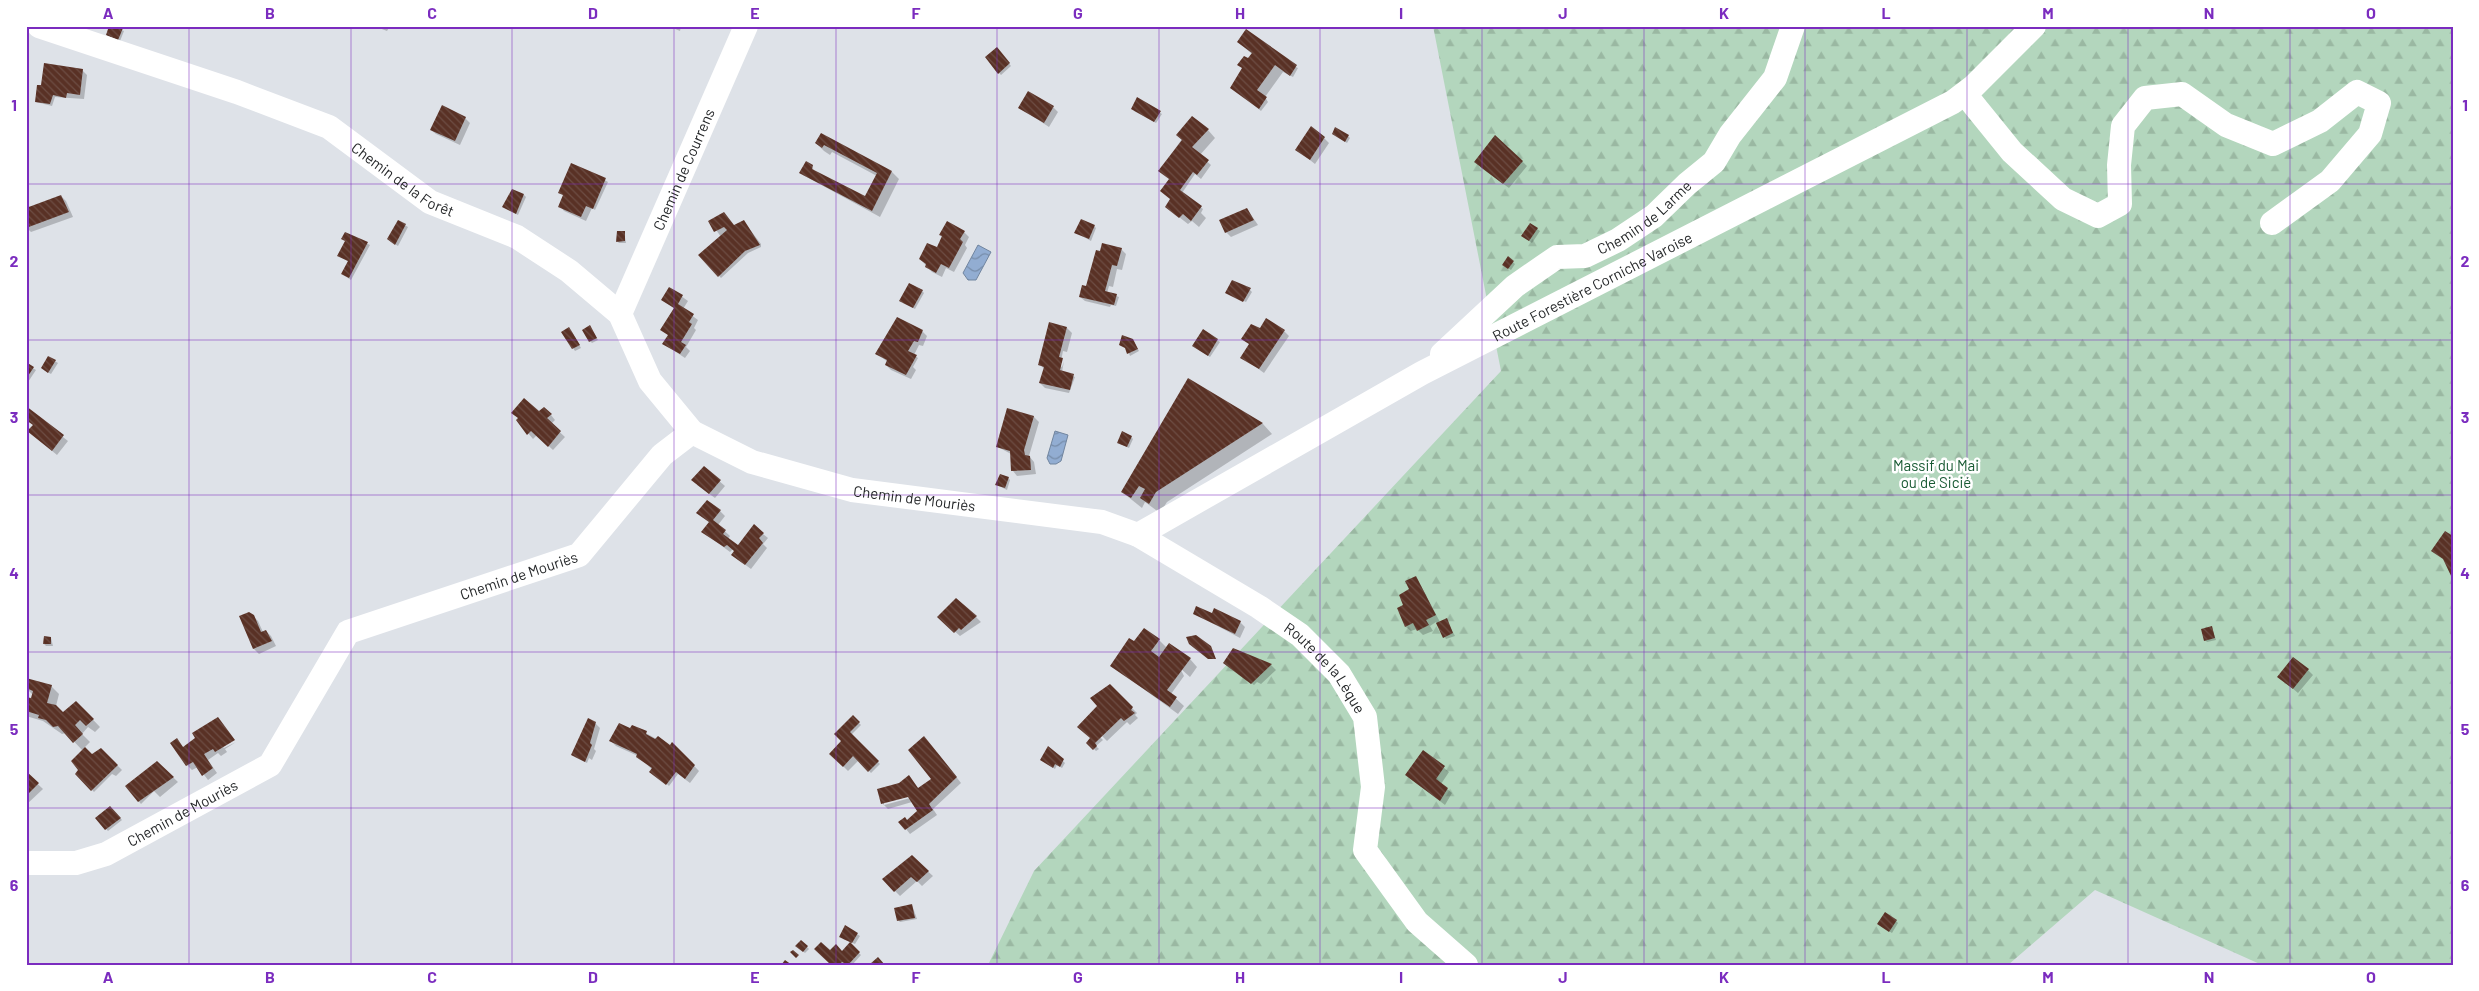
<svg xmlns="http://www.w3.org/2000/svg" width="2479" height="991" font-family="Barlow,sans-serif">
<defs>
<pattern id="forest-firs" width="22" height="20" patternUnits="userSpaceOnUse" patternTransform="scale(1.25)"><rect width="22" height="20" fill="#b3d6bd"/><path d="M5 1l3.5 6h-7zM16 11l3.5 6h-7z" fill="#9ab8a2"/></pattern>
<pattern id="water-waves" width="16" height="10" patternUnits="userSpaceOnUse" patternTransform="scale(1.25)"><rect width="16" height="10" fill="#92add2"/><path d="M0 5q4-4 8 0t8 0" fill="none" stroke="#778daa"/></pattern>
<pattern id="building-back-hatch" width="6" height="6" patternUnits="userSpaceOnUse" patternTransform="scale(1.25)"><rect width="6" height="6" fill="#593125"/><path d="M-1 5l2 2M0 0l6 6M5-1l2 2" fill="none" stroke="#6d4d44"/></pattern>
</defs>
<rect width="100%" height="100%" fill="#dee2e8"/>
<path fill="url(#forest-firs)" d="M1433,26H2453V965H2262L2095,890L2008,965H988L1034,871L1501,371Z"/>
<path fill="url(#water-waves)" stroke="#71859f" d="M978,245L991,252L976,280H968L963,273Z
M1055,431L1068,435L1061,461L1056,464H1050L1047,458Z"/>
<path fill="#0003" fill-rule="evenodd" d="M111,26L124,31L120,41L107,35Z
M374,26H390L387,31Z
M668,26H681L680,31Z
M1238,42L1298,68L1293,77L1283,72L1265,97L1268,102L1261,111L1231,87L1252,54Z
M999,51L1011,66L1001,75L999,73Z
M82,70L87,75L84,99L55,97L52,106L36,102Z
M1138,99L1162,114L1156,123L1134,111Z
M1053,107L1058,112L1049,127L1020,108Z
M465,118L470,123L460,145L436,134L431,130Z
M1208,130L1215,138L1200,155L1211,165L1201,179L1195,174L1182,193L1203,209L1201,213L1206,218L1199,227L1192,221L1188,224L1175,214L1170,180L1160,170L1182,139Z
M821,134L892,172L899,179L880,217L803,175L812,166L814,171L865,198L877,176L832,152L830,155L824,151L816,143Z
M1336,136H1348L1350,138L1347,143Z
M1495,136L1527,166L1509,188L1480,167Z
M1324,138L1329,143L1315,164L1297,150Z
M598,176L608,182L595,210L592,208L586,221L564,211L560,206L564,196L559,192Z
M524,195L526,197L518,215L503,207Z
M61,196L66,201L73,217L31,232L26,227Z
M1247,209L1258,225L1231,237L1226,232Z
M398,221L408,227L398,246L390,241Z
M710,221L734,226L744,222L761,244V247L748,253L721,278L700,255L721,237Z
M1530,224L1540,231L1532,243L1525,238Z
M1094,226L1096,228L1091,241L1075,232Z
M624,232L626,243H619L617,241Z
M964,232L969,237L965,245L967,248L954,272L946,268L942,277L932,272L920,259L938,249L943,238L940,235Z
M345,233L370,245L351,280L342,274L349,262L338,255L346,241Z
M1121,249L1126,254L1122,270L1117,269L1113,287L1109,286L1107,293L1119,297L1116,306L1111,305L1110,307L1085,301L1080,297L1087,288L1101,254Z
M1508,258L1515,264L1511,270L1505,266Z
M670,288L688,301L683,309L698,320L694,328L696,330L686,347L690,351L685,358L664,344L669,336L662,330L675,309L662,300Z
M1250,290L1252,292L1246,302L1227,293Z
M922,291L924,293L915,309L903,303Z
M591,328L598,340L592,343L590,341Z
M1067,328L1072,333L1067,352L1063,351L1060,366L1062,367L1064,361L1062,372L1075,377L1069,393L1045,388L1040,383L1044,369L1040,364Z
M571,330L581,348L575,351L573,348Z
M1260,330L1284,331L1289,336L1264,373L1242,357Z
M922,331L927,336L923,346L919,345L914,355L918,358L913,367L916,370L911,379L891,370L886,365L888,362L877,354Z
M1203,331L1220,342L1210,357L1196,348Z
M1134,342L1139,351L1130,356L1127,349L1121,345Z
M48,357L58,363L51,374L44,370Z
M26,364L36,370L26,385Z
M1189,380L1263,424L1272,434L1167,502L1160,513L1145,502L1142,508L1122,492Z
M26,408L68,441L57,455L34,436V425L30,422L26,424Z
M1007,410L1034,417L1039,422L1029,456L1034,462L1036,474L1017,476L1013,471L1011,454L998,447Z
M539,413L551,415L555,420L551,424L565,437L553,450L537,435L533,439L517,420Z
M1131,437L1133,439L1129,448L1118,443Z
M704,468L725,486L715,498L697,485Z
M1008,478L1010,480L1007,490L997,485Z
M720,511L725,516L718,525L730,536L728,539L738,547L763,534L768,538L763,544L767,548L751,569L732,555L735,551L733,549L730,552L703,532L710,523L697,513Z
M1421,586L1440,622L1446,619L1455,636L1446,639L1436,622L1430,626L1433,631L1423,635L1417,629L1411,631L1406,627L1398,609L1404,605Z
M1215,609L1240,622L1245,627L1240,638L1210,622L1211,614Z
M253,616L258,621L263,632L266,631L271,636L276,646L259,654L254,649L241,617Z
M976,617L981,622L960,636L944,622Z
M2212,628L2216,640L2207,642L2205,640Z
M51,638L53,646H46L44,644Z
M1159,640L1167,648L1190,659L1197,667L1190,677L1180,668L1184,676L1171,694L1184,706L1178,714L1112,666L1135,643Z
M1234,650L1271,665L1276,670L1261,684L1257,682L1254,685L1227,665Z
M2308,670L2313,675L2298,693L2284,681Z
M26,683L51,686L59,694L56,706L63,714L76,702L100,727L95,732L88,727L82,734L90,742L84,748L92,756L101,749L122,770L116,776L112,774L94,792L77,774L80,770L83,751L66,733L62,734L43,721L26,716V699L32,700L33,695L26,688Z
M1110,686L1137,713L1135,715L1138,718L1130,725L1127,722L1107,741L1085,719L1099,706Z
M853,717L861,725L851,735L880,764L871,773L859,760L848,771L831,754L843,741Z
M1084,722L1103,740L1096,746L1099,749L1096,751L1088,743L1092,738Z
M595,723L600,728L594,749L596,751L592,760L589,758L587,763L575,757Z
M633,726L671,747L673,744L699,771L690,783L678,774L669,786L638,756L616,746L611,741Z
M177,740L184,748L222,746L224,748L236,742L225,749L227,752L221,756L218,753L208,760L217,773L208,780L198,767L192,770L187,765Z
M1049,748L1065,763L1062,768L1057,765L1055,769L1041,760Z
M1423,751L1449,772L1441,784L1452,793L1445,805L1412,780Z
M937,752L961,783L933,809L937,815L910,834L906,829L908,822L919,811L912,802L888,809L883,804L879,790L900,785L909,777L919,789L933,779ZM913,794L914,797L884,805V802Z
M157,762L178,782L160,797L154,791L141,804L126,786Z
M26,773L43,789L26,805Z
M110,807L122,820L108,831L106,829Z
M912,857L933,876L922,886L917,881L900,896L883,879Z
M912,905L917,919L900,922L898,920Z
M1896,921L1898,923L1892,933L1881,926Z
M846,927L860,936L855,944L843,939Z
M801,941L809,949L805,953L797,946Z
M850,944L861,955L852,965L845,963L833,965L830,951L842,953Z"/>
<path fill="url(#building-back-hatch)" d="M109,26L123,28L118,40L106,35Z
M1246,29L1297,65L1290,76L1275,65L1257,90L1267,97L1259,109L1230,88L1242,68L1237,65L1244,56L1248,58L1252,53L1237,42Z
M997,47L1010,63L998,74L985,57Z
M44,63L83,69L80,95L67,93L66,98L53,95L50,104L35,102L37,85H41Z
M1028,91L1054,106L1044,123L1018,108Z
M1137,97L1161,111L1154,122L1131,109Z
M442,105L466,117L455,141L430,130Z
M1192,116L1209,129L1192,147L1209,160L1197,175L1193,172L1180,190L1202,206L1191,221L1183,214L1179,218L1165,207L1170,199L1160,191L1169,179L1158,171L1182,140L1176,135Z
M1311,126L1325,137L1310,160L1295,150Z
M1335,127L1349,135L1345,142L1332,134Z
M821,133L892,171L872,211L799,173L806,161L813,165L812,169L865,196L877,173L824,145L822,148L815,143Z
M1495,135L1523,161L1503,184L1474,162Z
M571,163L606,178L593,209L586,206L581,217L558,207L563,195L558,193Z
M512,189L524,194L516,214L502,207Z
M61,195L69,212L26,228V208Z
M1247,208L1254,220L1225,233L1219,220Z
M724,212L734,225L744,220L760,245L745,251L718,277L698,255L727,230L724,227L714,232L708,221Z
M1081,219L1095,225L1089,239L1074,233Z
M398,220L406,224L395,245L387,239Z
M947,221L965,231L960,239L963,242L949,268L941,264L936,273L925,267L926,264L919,259L927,243L937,247L942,236L939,235Z
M1530,223L1538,228L1529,241L1521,236Z
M617,231H625V241L616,242Z
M345,232L368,242L349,278L341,274L348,261L337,256L345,241L341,239Z
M1102,243L1122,248L1117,266L1112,265L1105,291L1117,294L1114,305L1079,297L1082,285L1086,286L1096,250L1100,251Z
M1508,256L1514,261L1508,269L1502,265Z
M1232,280L1251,288L1243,302L1225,293Z
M909,283L923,290L913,308L899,301Z
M669,287L683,295L678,304L694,314L689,322L692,324L681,342L686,345L680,354L662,344L668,335L660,330L674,308L661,300Z
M897,317L923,330L918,342L914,341L908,351L917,355L906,375L885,365L887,360L875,354Z
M1266,318L1285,330L1259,369L1240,358L1249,344L1241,339L1251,324L1260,328Z
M1049,322L1067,327L1059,357L1063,358L1060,370L1074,374L1070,390L1039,383L1044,367L1038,365Z
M590,325L597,338L589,342L582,330Z
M569,327L580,345L572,349L561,332Z
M1203,329L1218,339L1208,356L1192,346Z
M1122,335L1133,339L1138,349L1127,354L1125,348L1119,345Z
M48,356L56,360L48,373L41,368Z
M26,362L34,367L26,379Z
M1188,378L1263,423L1156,492L1149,504L1140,498L1145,489L1139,486L1131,498L1121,492Z
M524,398L539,411L544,407L552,414L547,418L561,431L548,447L531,431L527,435L516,420L518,418L511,413Z
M26,406L64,435L52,451L27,431L33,425L26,420Z
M1007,408L1034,416L1024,450L1025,455L1030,456L1031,470L1011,471L1010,451L996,447Z
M1122,431L1132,436L1127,447L1117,443Z
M704,466L721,480L709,494L691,480Z
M1000,474L1009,477L1005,488L995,485Z
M707,500L721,510L713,520L726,530L723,534L738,545L754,524L764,533L759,538L763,543L745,565L731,555L734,551L727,545L724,547L701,532L709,522L696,513Z
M2445,531L2453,536V580L2443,559L2431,551Z
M1416,576L1436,615L1426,620L1429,625L1417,631L1413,623L1405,627L1397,608L1403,605L1399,595L1409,589L1405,581Z
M956,598L977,616L961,630L959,628L954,633L937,617Z
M1196,606L1212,613L1214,608L1241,621L1235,634L1193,614Z
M249,612L254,615L261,632L266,630L272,641L253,649L239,616Z
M1447,618L1453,633L1443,638L1436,623Z
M2212,626L2215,638L2204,641L2201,629Z
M1144,628L1160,639L1151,651L1159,657L1169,643L1191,658L1167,690L1177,697L1170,707L1110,666L1129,638L1134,641Z
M1196,635L1211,646L1216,659H1208L1189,644L1186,637Z
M44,636L51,637V644H43Z
M1233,648L1272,664L1251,684L1223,663Z
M2293,657L2309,669L2293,689L2277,677Z
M26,678L52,685L47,703L56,705L63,712L76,701L94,719L86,726L80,720L75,725L83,734L73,743L58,726L53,727L46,720L38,718L39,715L26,711V697L31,698L33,691L26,688Z
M1110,684L1133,707L1131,710L1135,713L1124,721L1121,718L1095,743L1097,746L1093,750L1086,743L1090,738L1077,727L1097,706L1090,698Z
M853,715L860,722L850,732L879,761L868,772L853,756L843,767L829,754L841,741L834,734Z
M218,717L235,740L215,752L213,749L204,754L213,768L202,776L193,762L186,766L170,743L177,738L183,747L195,738L192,733Z
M588,718L596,722L590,743L592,745L585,762L571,755Z
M619,723L630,728L632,725L647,731L646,734L655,739L658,736L670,745L672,742L695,765L685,779L676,772L666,785L649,772L652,768L636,757L637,754L609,741Z
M924,736L957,777L929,804L933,810L905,830L898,822L905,817L907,820L917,811L908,797L881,804L877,789L899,783L909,775L918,788L931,779L908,750Z
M1048,746L1064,759L1060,767L1055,764L1053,768L1040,760Z
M85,747L92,754L101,748L118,765L91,791L75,774L78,770L71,761Z
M1423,750L1445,766L1436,779L1448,788L1440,801L1405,775Z
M157,761L174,777L138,802L125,786Z
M26,771L39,783L26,796Z
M110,806L121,818L105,830L95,818Z
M912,855L929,871L917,882L911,877L894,892L882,879Z
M912,904L915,918L897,921L894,908Z
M1885,912L1897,920L1889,932L1877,924Z
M845,925L858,933L852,943L839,937Z
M801,940L808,946L803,952L795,946Z
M821,942L830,950L836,944L842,951L850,942L860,952L848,965L842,962L839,965H831L814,949Z
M793,950L799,955L796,958L790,952Z
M878,957L885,965H871L870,964Z
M785,960L792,965H781Z"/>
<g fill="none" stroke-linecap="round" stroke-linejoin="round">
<g stroke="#fff" stroke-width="24">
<path id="s1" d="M39,26L237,92L329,127L430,202L517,237L569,271L620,314L650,381L692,432L752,462L852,490L1102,522L1138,535L1259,607L1300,635L1339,674L1365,717L1373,787L1365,850L1417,922L1466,965"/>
<path d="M1965,94L2012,152L2063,199L2098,216L2120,204L2119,165L2123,126L2145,98L2182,94L2226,125L2273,144L2320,121L2357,92L2379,103L2370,134L2330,181L2272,223"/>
<path id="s2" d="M620,314L746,26"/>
<path id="s3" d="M1442,354L1515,286L1557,257L1585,256L1618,240L1654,216L1687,184L1714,162L1730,135L1775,78L1793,26"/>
<path id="s4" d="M1138,535L1422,373L1953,102L1974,86L2034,26"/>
<path id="s5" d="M26,863H76L106,854L270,765L348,632L579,555L662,455L692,432"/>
</g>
</g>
<path fill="none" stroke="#7b2cbf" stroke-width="1" stroke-opacity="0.55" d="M189,26V965M351,26V965M512,26V965M674,26V965M836,26V965M997,26V965M1159,26V965M1320,26V965M1482,26V965M1644,26V965M1805,26V965M1967,26V965M2128,26V965M2290,26V965M26,184H2453M26,340H2453M26,495H2453M26,652H2453M26,808H2453"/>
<g text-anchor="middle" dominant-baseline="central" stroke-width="5" stroke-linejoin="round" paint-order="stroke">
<g font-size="15" fill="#252729" stroke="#fff">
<text stroke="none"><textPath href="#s2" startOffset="158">Chemin de Courrens</textPath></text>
<text stroke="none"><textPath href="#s1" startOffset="398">Chemin de la Forêt</textPath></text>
<text stroke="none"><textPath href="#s3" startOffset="250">Chemin de Larme</textPath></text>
<text stroke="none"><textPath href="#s4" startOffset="518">Route Forestière Corniche Varoise</textPath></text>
<text stroke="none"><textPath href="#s1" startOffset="1029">Chemin de Mouriès</textPath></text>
<text stroke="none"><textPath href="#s5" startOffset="602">Chemin de Mouriès</textPath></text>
<text stroke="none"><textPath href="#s1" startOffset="1488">Route de la Lèque</textPath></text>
<text stroke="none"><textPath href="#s5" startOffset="168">Chemin de Mouriès</textPath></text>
</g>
<g font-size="15" fill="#185a33" stroke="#fff">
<text x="1936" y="465">Massif du Mai<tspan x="1936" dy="17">ou de Sicié</tspan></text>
</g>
</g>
<rect width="2479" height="991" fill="none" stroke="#ffffff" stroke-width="55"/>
<rect x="28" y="28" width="2424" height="936" fill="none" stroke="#7b2cbf" stroke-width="2"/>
<g font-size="16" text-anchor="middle" font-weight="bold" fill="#7b2cbf">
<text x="108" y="19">A</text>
<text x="270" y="19">B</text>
<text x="432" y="19">C</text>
<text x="593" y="19">D</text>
<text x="755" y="19">E</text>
<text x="916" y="19">F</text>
<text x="1078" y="19">G</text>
<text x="1240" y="19">H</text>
<text x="1401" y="19">I</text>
<text x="1563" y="19">J</text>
<text x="1724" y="19">K</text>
<text x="1886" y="19">L</text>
<text x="2048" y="19">M</text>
<text x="2209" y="19">N</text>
<text x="2371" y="19">O</text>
<text x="14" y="111">1</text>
<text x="2465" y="111">1</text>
<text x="14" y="267">2</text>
<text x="2465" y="267">2</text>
<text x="14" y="423">3</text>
<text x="2465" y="423">3</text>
<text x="14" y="579">4</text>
<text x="2465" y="579">4</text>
<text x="14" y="735">5</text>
<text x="2465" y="735">5</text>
<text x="14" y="891">6</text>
<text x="2465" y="891">6</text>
<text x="108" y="983">A</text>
<text x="270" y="983">B</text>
<text x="432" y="983">C</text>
<text x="593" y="983">D</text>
<text x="755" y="983">E</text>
<text x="916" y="983">F</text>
<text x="1078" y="983">G</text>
<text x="1240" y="983">H</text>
<text x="1401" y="983">I</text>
<text x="1563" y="983">J</text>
<text x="1724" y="983">K</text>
<text x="1886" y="983">L</text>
<text x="2048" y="983">M</text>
<text x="2209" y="983">N</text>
<text x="2371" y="983">O</text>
</g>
</svg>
